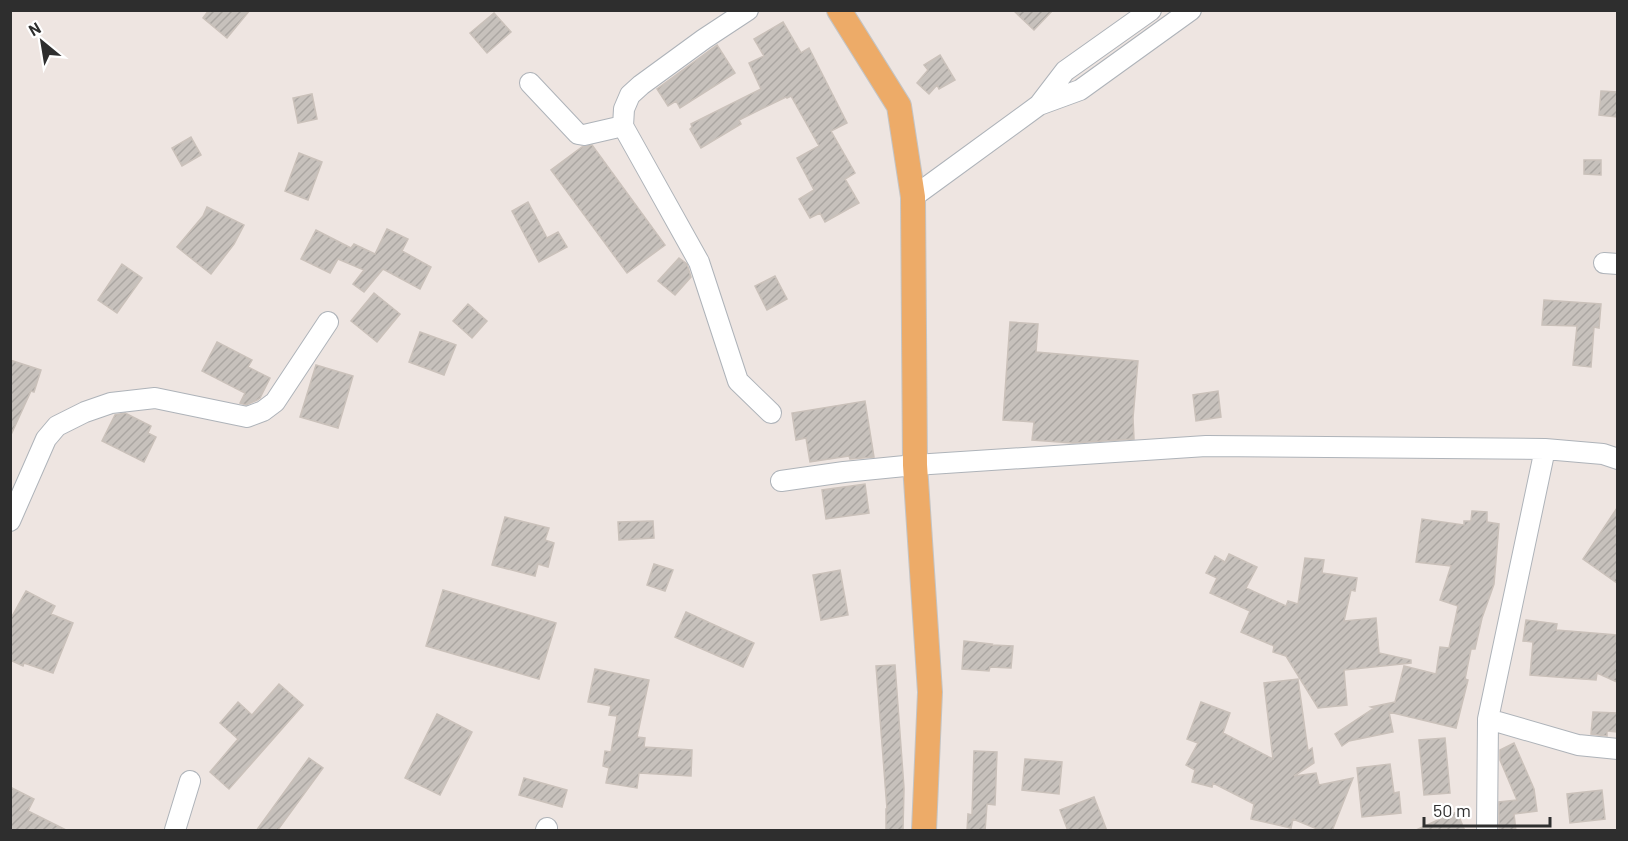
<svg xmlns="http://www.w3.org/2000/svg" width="1628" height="841" font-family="Barlow,sans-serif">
<defs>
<pattern id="building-hatch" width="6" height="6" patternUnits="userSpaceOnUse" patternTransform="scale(1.5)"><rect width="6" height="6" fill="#c7c1bc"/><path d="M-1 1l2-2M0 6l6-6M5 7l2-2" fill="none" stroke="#aba6a2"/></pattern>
</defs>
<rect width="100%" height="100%" fill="#eee5e1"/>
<path fill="url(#building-hatch)" stroke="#cac1ba" stroke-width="1.5" d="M209,10H250L227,38L203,18Z
M1013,10H1053L1034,30Z
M494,13L511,32L487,53L470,33Z
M783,22L801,53L809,48L847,123L831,131L855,173L845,179L859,203L825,222L820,213L810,218L799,199L814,190L797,158L819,146L791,96L787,98L786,97L739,120L741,124L701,148L690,129L692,127L691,124L761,89L749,63L764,56L754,39Z
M717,45L735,73L680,108L676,101L668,106L657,89Z
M940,55L955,80L939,89L937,85L929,94L917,83L928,70L924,65Z
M1601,91L1617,92V117L1599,115Z
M312,94L317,119L298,123L293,98Z
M191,137L201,155L182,166L172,148Z
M592,145L665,245L627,273L551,170L582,147Z
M299,153L322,162L308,200L285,191Z
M1584,160H1601V175L1584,174Z
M528,202L547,238L558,232L567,247L539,262L512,211Z
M207,207L244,225L234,244L211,274L177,247L203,216Z
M387,229L408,239L402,251L431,267L420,289L383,269L364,292L353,284L364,270L338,259L330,273L301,259L316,230L351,248L354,244L375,254Z
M679,258L687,264L691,277L675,295L658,281Z
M122,264L142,278L117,313L98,300Z
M775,276L787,299L767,310L755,286Z
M374,293L400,314L377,342L351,321Z
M1544,300L1601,304L1599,328L1594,327L1591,367L1573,365L1577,326L1542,325Z
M468,304L487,321L472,338L453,321Z
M1010,322L1038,324L1036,352L1138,361L1133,418L1134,439L1073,443L1032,440L1034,422L1003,420Z
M420,332L456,345L444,375L409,362Z
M217,342L252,360L248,367L270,378L260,398L257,400L246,405L240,403L245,393L202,371Z
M10,360L41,370L34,392L31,391L10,437Z
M316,365L353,376L338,428L300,417Z
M1218,391L1221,417L1196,421L1193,395Z
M865,401L874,457L850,459L849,456L810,462L806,438L796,440L792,413Z
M125,413L151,426L148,433L156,437L144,462L102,441L115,415Z
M865,484L869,513L826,519L822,490Z
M1617,508V583L1583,559Z
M1472,511L1487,512V522L1499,524L1494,584L1482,618L1475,649H1471L1465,679L1468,680L1456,728L1389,712L1393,732L1349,741L1342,746L1335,734L1374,708L1371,707L1395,702L1404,666L1436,674L1440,647L1449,648L1458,606L1440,600L1451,566L1416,562L1422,519L1464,525V521H1471Z
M505,517L549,528L545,540L554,543L548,567L538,564L535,576L492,565Z
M653,521L654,538L619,540L618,522Z
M1229,554L1257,567L1246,588L1286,606L1288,601L1298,604L1305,558L1324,560L1322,573L1357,578L1355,591L1351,590L1344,621L1376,618L1379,653L1411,660V663L1344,670L1347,705L1318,708L1286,656L1273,652L1274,646L1241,632L1250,611L1210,593L1217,578L1206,573L1215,556L1225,562Z
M654,564L673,570L665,591L647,585Z
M840,570L848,615L821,620L813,575Z
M443,590L556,623L539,679L426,646Z
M26,591L55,606L51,614L73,623L53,673L24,663L23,666L10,660V620Z
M686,612L754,643L743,667L675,637Z
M1526,620L1557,624L1556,630L1617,635V682L1597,673L1596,680L1530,675L1533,642L1523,641Z
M964,641L992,644L991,645L1013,646L1011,668L990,667L989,671L962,669Z
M895,665L904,788L903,831H886V809H887L876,666Z
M595,669L649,680L637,737L645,738L644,747L692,750L691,776L639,773L637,788L606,783L609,768L603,766L605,751L611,752L617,716L609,715L611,706L588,702Z
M1298,679L1308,751L1312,748L1314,763L1294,776L1316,773L1319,785L1353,778L1332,831H1322L1293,819L1291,828L1251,819L1254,804L1213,783L1212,787L1192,782L1195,770L1186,765L1198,743L1187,739L1201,702L1230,713L1223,733L1273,759L1264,683Z
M279,684L303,705L229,789L210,772L238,739L220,723L238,702L252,715Z
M1593,712L1617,713V732L1607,731V736L1591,734Z
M437,714L472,732L440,795L405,778Z
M1445,738L1450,793L1424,795L1419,740Z
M1514,743L1534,789L1537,811L1514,814L1516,831H1499V802L1517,800L1500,760V750Z
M974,751L997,752L995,805L987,804L985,831H967L968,814L972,815Z
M309,758L323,768L277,831H256Z
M1025,759L1062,762L1059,794L1022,790Z
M1390,764L1394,793L1399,792L1401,813L1362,817L1357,768Z
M524,778L567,790L562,807L519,795Z
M10,787L34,799L28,811L68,831H10Z
M1602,790L1605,819L1570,823L1567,794Z
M1094,797L1107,831H1068L1060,810Z
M1457,812L1465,831H1414L1451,814Z"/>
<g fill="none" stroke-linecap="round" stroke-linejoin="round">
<defs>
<path id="minor" d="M748,10L704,39L641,85L630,95L624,109L623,126L699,262L738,381L771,413
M530,83L578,134L584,135L623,126
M1039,105L1065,71L1151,10
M913,197L1039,105L1080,90L1191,10
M1604,263L1618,264
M781,481L844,472L915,465L1206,446L1545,449L1603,454L1618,459
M10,521L46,439L57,426L85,412L111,403L155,398L247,417L263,411L275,402L328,322
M1488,719L1578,745L1618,749
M175,830L190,781
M546,830L547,828
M1487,830L1488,719L1545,449"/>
<path id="major" d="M839,10L899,106L913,197L915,465L930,692L924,830"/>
</defs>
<use href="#minor" stroke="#aeb3b9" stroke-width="22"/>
<use href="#major" stroke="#c4c4c4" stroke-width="26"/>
<use href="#minor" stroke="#fff" stroke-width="20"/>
<use href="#major" stroke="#edab68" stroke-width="24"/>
</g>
<rect width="1628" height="841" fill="none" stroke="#2e2e2e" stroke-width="24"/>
<g transform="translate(42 42) rotate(330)" stroke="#ffffff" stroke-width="4.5" paint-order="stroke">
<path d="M0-4.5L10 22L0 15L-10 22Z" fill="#2e2e2e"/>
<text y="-9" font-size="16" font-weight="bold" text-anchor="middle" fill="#2e2e2e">N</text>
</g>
<path d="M1424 817v9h126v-9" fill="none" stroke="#2e2e2e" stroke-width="3"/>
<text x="1433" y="817" font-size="18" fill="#2e2e2e" stroke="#ffffff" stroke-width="4.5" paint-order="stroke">50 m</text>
</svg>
